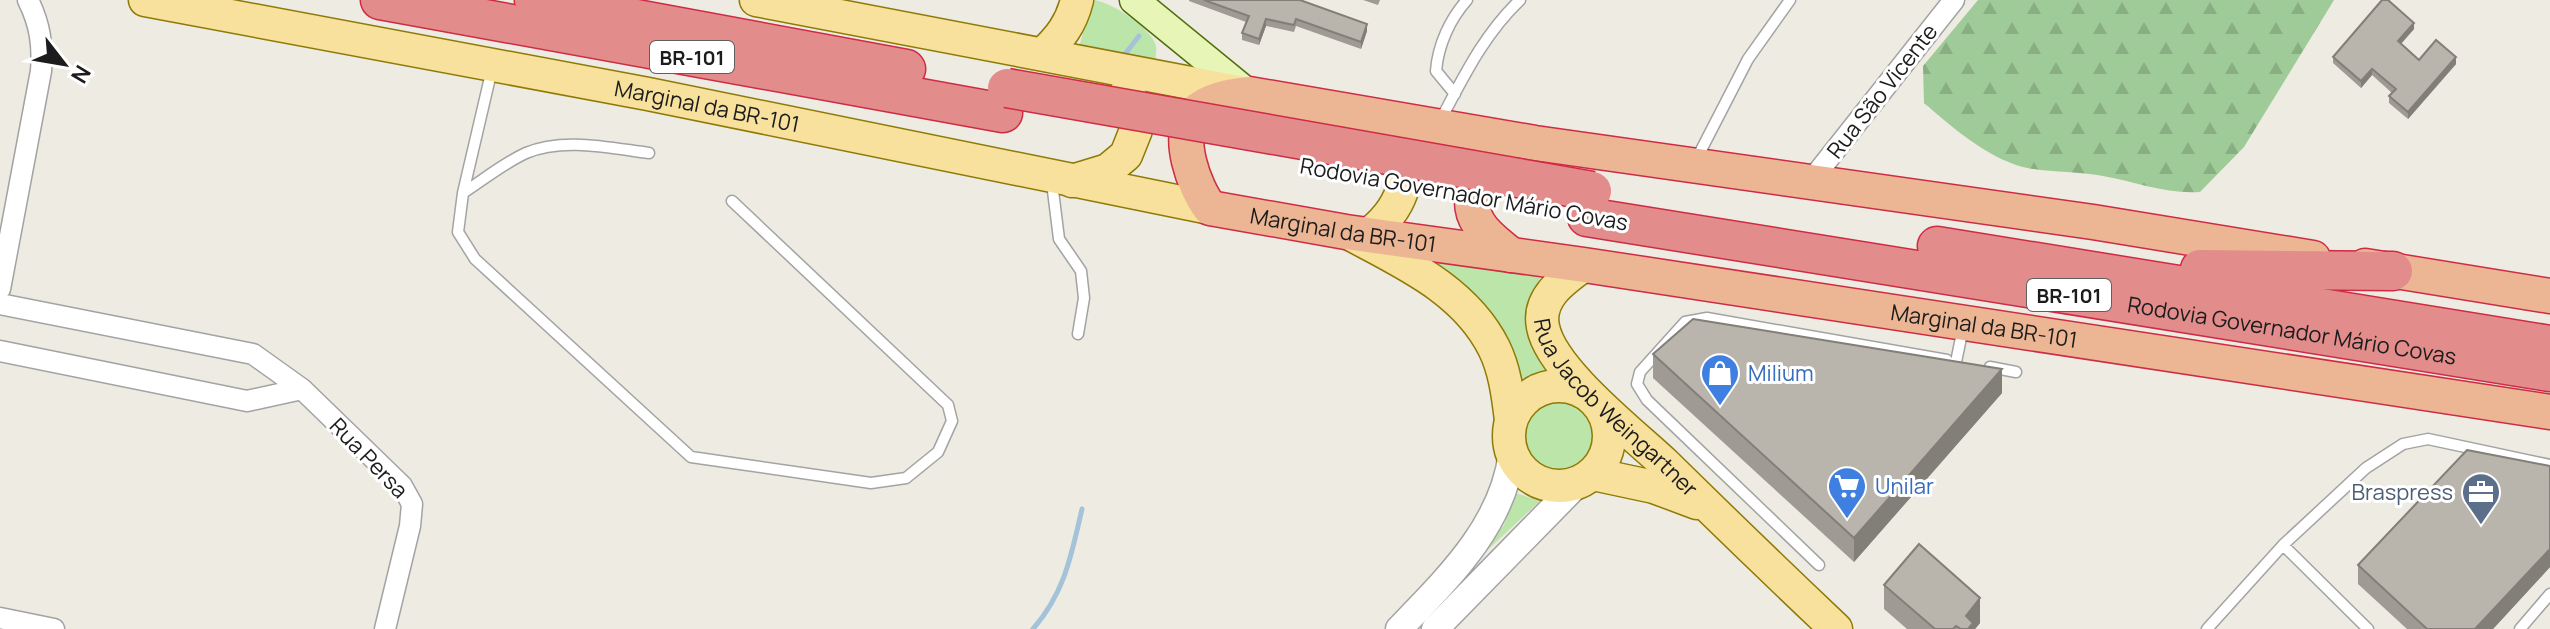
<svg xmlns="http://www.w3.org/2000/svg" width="2550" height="629" font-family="Manrope,sans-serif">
<defs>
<pattern id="forest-firs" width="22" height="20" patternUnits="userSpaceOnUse" patternTransform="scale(2)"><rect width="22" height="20" fill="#9ecb98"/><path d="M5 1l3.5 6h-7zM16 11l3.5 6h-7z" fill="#88ae82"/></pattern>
</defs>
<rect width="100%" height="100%" fill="#edebe2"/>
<path fill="#bce6a9" d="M1092,0C1109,0 1153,29 1156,46C1157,52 1155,60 1155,65L1078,51Z
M1430,260L1542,274L1526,313L1537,347L1557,375L1538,378L1525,388L1511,356Z
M1519 436a39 39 0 1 1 78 0a39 39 0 1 1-78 0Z
M1516,493L1540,501L1476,561L1504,525Z"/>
<path fill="url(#forest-firs)" d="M1978,0H2334L2244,147L2200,192C2165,194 2136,182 2103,176C2076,171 2048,173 2023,167C1986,157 1952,127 1924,103L1923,66Z"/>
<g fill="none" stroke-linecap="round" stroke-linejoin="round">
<path stroke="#a4c3d9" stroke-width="5" d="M1125,54L1139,36
M1033,629C1065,592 1071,556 1082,509"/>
<defs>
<path id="service" d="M492,69L463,193L458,232L475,259L691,457L871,483L906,478L938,452L952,421L948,405L732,201
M1455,94L1436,71C1438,45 1450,19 1467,0
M1440,121C1463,78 1484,34 1520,0
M1696,160L1748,59L1790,0
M1052,183L1059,239L1081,271L1084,298L1078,334
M463,193C483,180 504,163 526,153C563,137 610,148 649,153
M1956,362L1963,328
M1990,367L2016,372
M2283,545L2368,629
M1819,565L1647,400L1637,384L1640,372L1685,322L1707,318L1947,360
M2207,629L2283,545L2366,468L2403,444L2428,439L2550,465
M2520,629L2550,594"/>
<path id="minor" d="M1810,182L1954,0
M0,289L41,71C43,45 40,24 28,0
M0,304L253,354L302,389L402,486L412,504L410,526L385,629
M0,351L247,401L302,389
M0,618L54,629"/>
<path id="tertiary" d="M1399,629C1447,579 1503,526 1512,453
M1435,629L1578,483"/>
<path id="secondary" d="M1134,0L1249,94"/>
<g id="primary">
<path id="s1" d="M145,0L648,94L1210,208"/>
<path d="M756,0L1248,94"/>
<path d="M1043,54C1060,38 1071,24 1077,0"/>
<path d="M1072,181L1108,170L1126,155L1136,130V108L1127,91"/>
<path d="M1350,234C1404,263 1465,290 1494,348C1505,370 1508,396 1511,420"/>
<path d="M1368,235C1400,211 1416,175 1398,137"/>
<path id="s2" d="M1584,265C1563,280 1537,298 1543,327C1551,370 1632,433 1664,463C1721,519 1778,574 1836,629"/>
<circle cx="1559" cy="436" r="50"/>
<path d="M1593,474L1654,487L1697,503"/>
</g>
<g id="trunk">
<path d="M1500,153C1480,170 1462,198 1479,224C1486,236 1501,246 1511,255"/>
<path id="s3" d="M2313,258L2093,222L1535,143L1249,94C1231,96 1208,99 1195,113C1175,136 1194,187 1210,208L1346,232L1584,265L2550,412"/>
<path d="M2365,266L2550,296"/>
</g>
<g id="motorway">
<path d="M380,0L1003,113"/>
<path d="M534,0L906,69"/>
<path id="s4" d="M1587,217L2550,372"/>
<path d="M1937,246L2550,345"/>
<path d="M2200,269L2393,271"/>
</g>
</defs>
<use href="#service" stroke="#a3a3a3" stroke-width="13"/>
<use href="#minor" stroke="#a3a3a3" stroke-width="23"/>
<use href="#tertiary" stroke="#a3a3a3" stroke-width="29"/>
<use href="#secondary" stroke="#4f6d09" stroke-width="31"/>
<use href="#primary" stroke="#8e7a06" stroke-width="35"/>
<use href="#trunk" stroke="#cf2b45" stroke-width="37"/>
<use href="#motorway" stroke="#cf2b45" stroke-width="41"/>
<use href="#service" stroke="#fff" stroke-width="10"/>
<use href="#minor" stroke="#fff" stroke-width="20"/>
<use href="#tertiary" stroke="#fff" stroke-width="26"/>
<use href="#secondary" stroke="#e7f6b7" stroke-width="28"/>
<use href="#primary" stroke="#f7e19d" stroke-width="32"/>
<use href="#trunk" stroke="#ecb694" stroke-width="34"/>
<use href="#motorway" stroke="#e28c8c" stroke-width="38"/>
<defs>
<path id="motorway-bridge" d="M1007,88L1592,191"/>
</defs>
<use href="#motorway-bridge" stroke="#cf2b45" stroke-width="41" stroke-linecap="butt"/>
<use href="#motorway-bridge" stroke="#e28c8c" stroke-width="38"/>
</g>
<path fill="#9f9b94" d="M1189,0H1300L1367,31L1361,49L1296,26L1294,32L1266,26L1259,45L1242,40V33L1246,22L1189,1Z
M1363,0H1380L1378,5Z
M2414,29L2401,44L2419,60L2456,64L2408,119L2389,103V96L2392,93L2372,75L2361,88L2333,63V57Z
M1653,354L2002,393L1854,562L1653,378Z
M2358,565L2550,567L2493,629H2407L2358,584Z
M1884,585L1980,623L1975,629H1907L1884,609Z"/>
<path fill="#827e78" d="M1266,19V26L1259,45V39Z
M2414,23V29L2398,47V41Z
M1367,24V31L1361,49V42Z
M2456,57V64L2408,119V112Z
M2372,69V75L2361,88V81Z
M2002,369V393L1854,562V538Z
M2550,549V567L2493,629H2475Z
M1980,598V623L1975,629H1966V616Z"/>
<path fill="#b9b4ac" stroke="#827e78" stroke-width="2" d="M1204,0H1300L1367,24L1361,42L1296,19L1294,25L1266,19L1259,39L1242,33L1249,16Z
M2382,0H2388L2414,23L2398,41L2419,60L2436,40L2456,57L2408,112L2389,96L2396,89L2372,69L2361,81L2333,57Z
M1693,319L2002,369L1854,538L1653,354Z
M2467,450L2550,466V549L2475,629H2427L2358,565Z
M1919,544L1980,598L1966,616L1973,623L1968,629H1961L1956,626L1953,629H1935L1884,585Z"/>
<defs>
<symbol id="shop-pin" viewBox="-11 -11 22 30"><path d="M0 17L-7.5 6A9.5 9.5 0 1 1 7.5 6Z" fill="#3f7fe0" stroke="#fff"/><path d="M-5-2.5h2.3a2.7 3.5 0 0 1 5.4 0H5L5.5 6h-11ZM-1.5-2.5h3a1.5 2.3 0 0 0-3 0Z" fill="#fff"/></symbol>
<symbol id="supermarket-pin" viewBox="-11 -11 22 30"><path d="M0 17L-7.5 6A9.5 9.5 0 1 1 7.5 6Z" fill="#3f7fe0" stroke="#fff"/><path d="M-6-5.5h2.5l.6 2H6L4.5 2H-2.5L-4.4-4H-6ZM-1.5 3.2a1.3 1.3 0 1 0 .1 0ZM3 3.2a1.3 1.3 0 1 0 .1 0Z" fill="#fff"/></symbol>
<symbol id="office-pin" viewBox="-11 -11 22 30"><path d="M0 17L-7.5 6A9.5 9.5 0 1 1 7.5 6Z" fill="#5c6f8a" stroke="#fff"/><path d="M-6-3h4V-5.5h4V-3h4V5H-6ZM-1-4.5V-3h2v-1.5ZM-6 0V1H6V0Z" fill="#fff"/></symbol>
</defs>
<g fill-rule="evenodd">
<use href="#shop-pin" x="1698" y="351" width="44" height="60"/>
<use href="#supermarket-pin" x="1825" y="464" width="44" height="60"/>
<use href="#office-pin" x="2459" y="470" width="44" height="60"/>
</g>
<g text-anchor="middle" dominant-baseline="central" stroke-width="6" stroke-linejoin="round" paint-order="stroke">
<g fill="#fff" stroke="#606060" stroke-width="2">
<rect x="650" y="41" width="84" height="32" rx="6"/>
<rect x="2027" y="279" width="84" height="32" rx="6"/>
</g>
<g font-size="20" font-weight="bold" fill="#1c1c1c">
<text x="692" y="57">BR-101</text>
<text x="2069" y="295">BR-101</text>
</g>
<g font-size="22" fill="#1c1c1c" stroke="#fff">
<text transform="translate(1882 91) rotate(-52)">Rua São Vicente</text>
<text stroke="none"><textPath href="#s1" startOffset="572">Marginal da BR-101</textPath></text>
<text transform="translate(1464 194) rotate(10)">Rodovia Governador Mário Covas</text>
<text stroke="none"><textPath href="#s3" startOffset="1372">Marginal da BR-101</textPath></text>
<text stroke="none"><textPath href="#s3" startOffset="2020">Marginal da BR-101</textPath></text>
<text stroke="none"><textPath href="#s4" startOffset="714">Rodovia Governador Mário Covas</textPath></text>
<text stroke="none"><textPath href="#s2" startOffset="188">Rua Jacob Weingartner</textPath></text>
<text transform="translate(369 458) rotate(46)">Rua Persa</text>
</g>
<g font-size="22" fill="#366cbe" stroke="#fff" text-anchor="start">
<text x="1748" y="373">Milium</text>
<text x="1875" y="486">Unilar</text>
</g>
<g font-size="22" fill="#4e5e75" stroke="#fff" text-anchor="end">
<text x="2453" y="492">Braspress</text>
</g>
</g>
<g transform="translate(64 64) rotate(121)" stroke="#ffffff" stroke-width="6" paint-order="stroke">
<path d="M0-6L14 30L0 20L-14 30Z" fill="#1c1c1c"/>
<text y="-12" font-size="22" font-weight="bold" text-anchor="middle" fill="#1c1c1c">N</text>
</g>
</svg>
